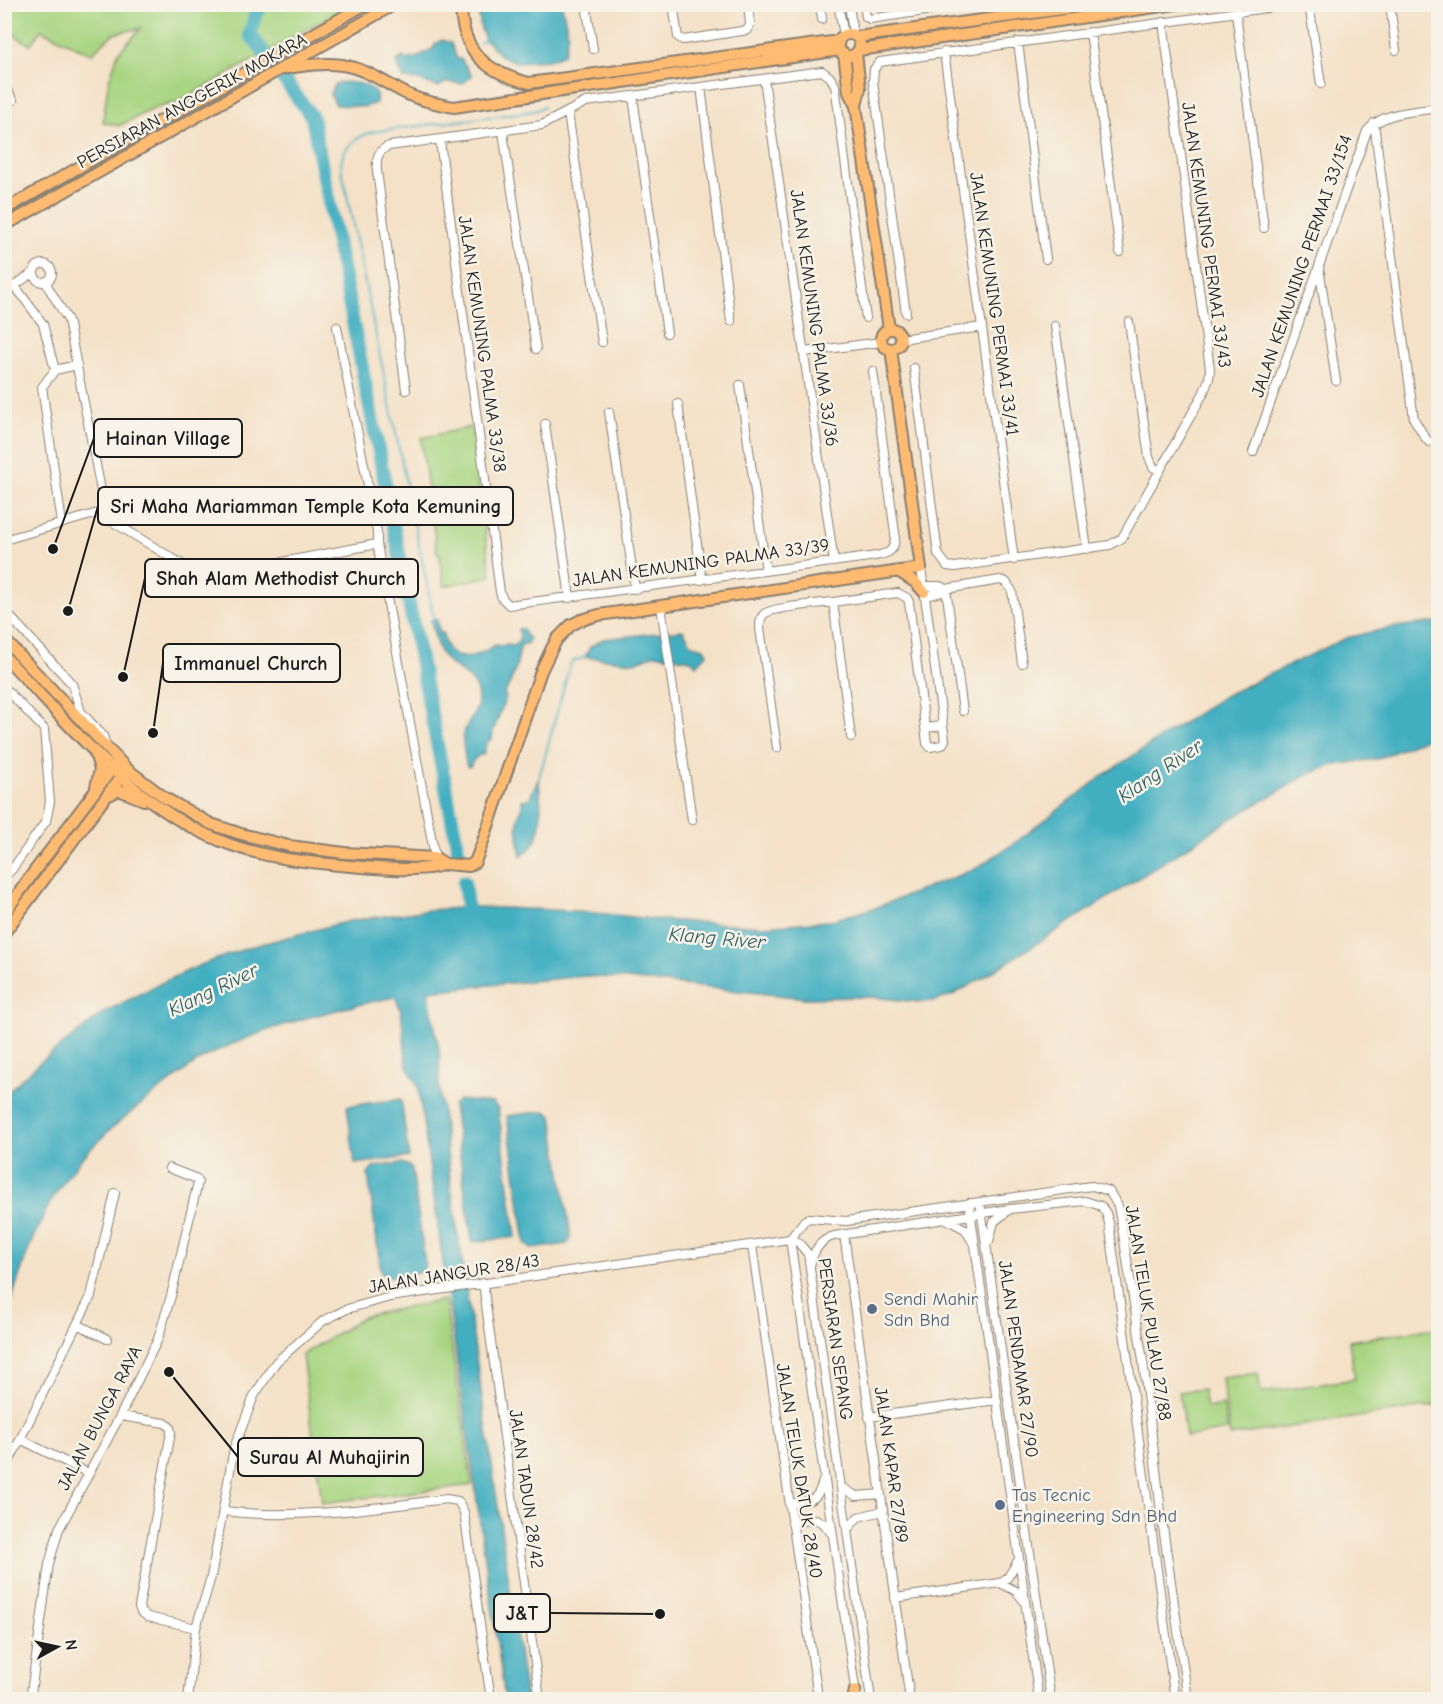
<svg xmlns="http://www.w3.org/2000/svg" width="1443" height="1704" font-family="'Comic Neue',sans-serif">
<rect width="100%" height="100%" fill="#f7f3e8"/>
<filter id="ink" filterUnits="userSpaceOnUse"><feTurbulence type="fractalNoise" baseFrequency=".0167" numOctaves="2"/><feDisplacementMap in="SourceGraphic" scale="12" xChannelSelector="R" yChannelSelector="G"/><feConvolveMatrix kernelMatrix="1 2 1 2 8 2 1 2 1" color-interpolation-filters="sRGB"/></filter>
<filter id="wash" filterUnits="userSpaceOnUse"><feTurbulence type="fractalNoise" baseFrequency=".008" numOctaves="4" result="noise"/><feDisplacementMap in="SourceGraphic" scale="24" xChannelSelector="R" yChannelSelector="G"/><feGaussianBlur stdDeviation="1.35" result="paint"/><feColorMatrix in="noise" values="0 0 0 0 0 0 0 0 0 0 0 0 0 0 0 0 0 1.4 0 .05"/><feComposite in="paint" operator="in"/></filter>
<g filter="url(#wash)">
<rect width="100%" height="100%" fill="#f4e1c7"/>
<path fill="#a9d582" stroke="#62784f" stroke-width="1.5" d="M5,4H350V5L179,102L155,108L119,126L103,122L108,84L118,53L141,28L113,34L91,54L41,30L30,45L10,32L5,40Z
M471,427L491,576L444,586L439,553H437L421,438Z
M445,1300L472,1485L322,1503L302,1355L365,1316Z
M1434,1328L1438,1358V1405L1230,1436L1222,1378L1258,1373L1261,1393L1355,1379L1349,1341Z
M1203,1389L1206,1408L1223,1405L1227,1430L1186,1437L1179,1392Z"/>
<path fill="#43afc1" stroke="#30666e" stroke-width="1.5" d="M481,5H562L568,34L564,54L549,60L516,62L502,57L485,39L481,29L479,17Z
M442,40L451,43L457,59H461L472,76L462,84L448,82L438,87L418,80L404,79L396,61L403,57L406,61L411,58H416L434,48L435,44Z
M345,82C359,83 380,85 376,103L365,107L336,105L330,94L335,84Z
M437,619L440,634L443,633C446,658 462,662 483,652C488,650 491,647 496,645L502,646L506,644L512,646L518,643L520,636L518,629H523L525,635L529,638L527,644H522C518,650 519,657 517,664C514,675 510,684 504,694L506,697L493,731L492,739C484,742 486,748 483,755H479L472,762L471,766L467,767C466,765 462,740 463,736C466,720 482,712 477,692C472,673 452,670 442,655C435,645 434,632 431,620Z
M1438,622V734L1377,759L1334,765L1309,774L1231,819L989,974L953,995L934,1001L920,1002L869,997L804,998L626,979L585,976L428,991L440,1055L439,1085L451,1186L526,1699H505L418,1086L407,1066L401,1010L395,997C330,1010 264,1027 205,1057C192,1064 180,1075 168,1084C127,1114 86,1146 58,1190C33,1228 19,1277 5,1320V1100L11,1089L38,1064L103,1013L161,983L203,964L250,947L349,921L429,910L476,907L577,911L661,920L761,926L828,921L875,908L975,869L1012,845L1105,774L1224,696L1346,638L1394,627Z
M683,630L692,645L704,648L707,654L697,665L691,660L655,654L635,662L585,657L590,647L603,639Z
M539,778C540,803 548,841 521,856C519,844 516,832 518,820C519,813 523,808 522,800L529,799Z
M401,1099L409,1157L355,1164L347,1106Z
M459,1100L493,1103L498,1109L516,1237L472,1242L453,1105Z
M546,1111L552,1116L571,1237L567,1244L531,1249L525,1243L507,1116Z
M401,1163L407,1165L412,1169L425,1264L422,1272L386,1277L381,1273L368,1174L374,1167Z"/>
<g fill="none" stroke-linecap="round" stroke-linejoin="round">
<path stroke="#43afc1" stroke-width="2" d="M480,43L485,39
M434,619L341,166C342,147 354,139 371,132L534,111L544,107
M539,778L570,665L573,661L585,657"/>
<path stroke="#43afc1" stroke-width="14" d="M264,4L255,15L250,34L312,117L459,854
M464,882L469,924"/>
</g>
</g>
<g filter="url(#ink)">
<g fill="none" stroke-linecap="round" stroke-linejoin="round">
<defs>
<path id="minor" d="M586,4L593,49
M673,4L678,37L683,40L748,30L750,24L748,4
M820,4L822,19
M838,4L844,35
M849,4L853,34
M864,4L866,17L870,19L931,10L937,4
M1309,4L1321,84
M1390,4L1396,50
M1236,13L1264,228
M1090,32L1120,252
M1018,42L1046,259
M944,52L1014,560
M764,79L834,562
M4,86L13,100L4,103
M701,87L731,321
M633,97L667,333
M568,113L602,342
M1374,123L1414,419L1424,436L1429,442
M503,132L536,349
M440,141L500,592L502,598L509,605L869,557C886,554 896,554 895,533L873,371
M34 273a9 9 0 1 1 18 0a9 9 0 1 1-18 0Z
M1319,267L1336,381
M46,281L48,287L68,320L105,511L113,522L198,574L207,576L377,544L436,863
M15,286L43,324L55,370L42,387L62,523
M4,293L34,272
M906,313L873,82L874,69L880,62L1295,4
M1129,322L1149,457L1153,467L1160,471
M1055,326L1087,549
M337,327L377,532V544
M901,339L982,327
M804,352L881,342
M914,368L938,554L947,566L955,567L1110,545L1122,538L1203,394L1209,379L1210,369L1163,22
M55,370L77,365
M740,385L766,571
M406,390L377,171C376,159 377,151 389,146L542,125L586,102L822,71L830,77L835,85L866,318
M678,404L702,580
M609,412L635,589
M545,424L570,598
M1253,452L1367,131C1384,111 1413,112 1438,108
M4,540L105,511
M924,586H940L946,589
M946,589L963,711
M925,596L942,592L946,589L1000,580L1006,582L1012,591L1022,663
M833,602L898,593L907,598L909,602L927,743L930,747L942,745L945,740L921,568
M661,606L692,820
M4,610L72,684L81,712L103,736L106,745
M4,687L44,729L50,802L46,821L13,868L4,878
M925,728L942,726
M777,748L760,628C760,623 760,618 764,614C773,607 819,604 833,602L851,737
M980,1202L1051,1700
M969,1203L1039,1700
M946,1219L965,1229L972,1241
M844,1234L910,1700
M790,1239L804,1221L809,1218L846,1221L1084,1187L1092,1186L1109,1191L1118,1206L1122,1228L1143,1361L1162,1520L1188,1700
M790,1239L798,1242L808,1254L871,1700
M790,1239L856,1695
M989,1241L994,1222L1009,1210
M752,1246L817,1690L814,1700
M810,1266C813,1252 819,1240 834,1236L1010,1209L1085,1201L1101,1206L1106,1213L1109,1223L1175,1700
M483,1283L540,1700
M77,1324L107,1339
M120,1416L165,1423L170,1427L171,1432L139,1607L141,1612L148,1617L196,1628
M869,1417L997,1400
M22,1440L88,1473
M4,1472L91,1296L115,1193
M841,1487L856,1496L881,1494
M789,1504C810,1500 817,1503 823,1481
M223,1511C298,1520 372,1508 446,1499L458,1501L464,1512L491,1700
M792,1523L816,1519L824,1524L831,1533
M847,1530L858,1517L883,1511
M1000,1583L1008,1577L1019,1559
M895,1598L1000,1583L1016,1591L1024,1601
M30,1700L49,1564L59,1529L120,1416L158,1339L171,1296L198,1182L197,1179L169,1168
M188,1700L196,1628L211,1577L234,1448L254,1396L276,1362L323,1321L347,1309L390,1297L790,1239"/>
<path id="major" d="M461,4C461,51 485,72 529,83L839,41
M838 45a11 11 0 1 1 22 0a11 11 0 1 1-22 0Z
M857,37L1099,4
M859,50L1176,4
M844,54L849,92L856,106L889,329
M282,69C301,66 322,62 342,65C368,69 387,85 409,95C424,102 439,104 454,107L840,50
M856,106L860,89L856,53
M4,210L366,4
M4,226L395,4
M881 339a10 10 0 1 1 20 0a10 10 0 1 1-20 0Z
M898,571L915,582L924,592
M4,639L127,769L165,798L211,824L241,834L289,846L345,853L436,858L445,864L469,866L475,862L482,844L541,671L552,648L557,639L571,625L581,620L599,615L921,568L891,349
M4,656C68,722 133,807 221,841C262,858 306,862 350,866C372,868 426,873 445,864
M95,753L100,769L96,787
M109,795L119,790L144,800
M4,914L33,873L115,765
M4,933L125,771
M853,1700L855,1690"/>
</defs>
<use href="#minor" stroke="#887e72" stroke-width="10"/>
<use href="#major" stroke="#887e72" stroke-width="14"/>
<use href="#minor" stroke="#fff" stroke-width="8"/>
<use href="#major" stroke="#ffbb71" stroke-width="10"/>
</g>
</g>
<g fill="#5c6f8a" stroke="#f7f3e8" stroke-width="2">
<circle cx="872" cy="1309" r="6"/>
<circle cx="1000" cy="1505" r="6"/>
</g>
<g text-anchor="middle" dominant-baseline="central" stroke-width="5" stroke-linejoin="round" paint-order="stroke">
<g font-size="18" fill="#1c1c1c" stroke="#f7f3e8">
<text transform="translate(192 101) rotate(-29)">PERSIARAN ANGGERIK MOKARA</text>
<text transform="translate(1206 235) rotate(82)">JALAN KEMUNING PERMAI 33/43</text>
<text transform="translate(1302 266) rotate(-71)">JALAN KEMUNING PERMAI 33/154</text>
<text transform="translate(994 304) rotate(82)">JALAN KEMUNING PERMAI 33/41</text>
<text transform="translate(814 318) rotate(82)">JALAN KEMUNING PALMA 33/36</text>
<text transform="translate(482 344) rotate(82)">JALAN KEMUNING PALMA 33/38</text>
<text transform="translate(701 563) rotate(-8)">JALAN KEMUNING PALMA 33/39</text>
<text transform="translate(454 1274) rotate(-9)">JALAN JANGUR 28/43</text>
<text transform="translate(1148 1313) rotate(81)">JALAN TELUK PULAU 27/88</text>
<text transform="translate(835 1339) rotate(82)">PERSIARAN SEPANG</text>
<text transform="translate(1018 1359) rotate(82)">JALAN PENDAMAR 27/90</text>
<text transform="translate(100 1418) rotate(-62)">JALAN BUNGA RAYA</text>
<text transform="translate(891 1465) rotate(82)">JALAN KAPAR 27/89</text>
<text transform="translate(799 1471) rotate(81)">JALAN TELUK DATUK 28/40</text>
<text transform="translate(526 1489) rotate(82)">JALAN TADUN 28/42</text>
</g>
<g font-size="18" fill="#4e5e75" stroke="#f7f3e8" text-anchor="start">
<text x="884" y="1299">Sendi Mahir<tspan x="884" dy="21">Sdn Bhd</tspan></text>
<text x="1012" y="1495">Tas Tecnic<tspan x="1012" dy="21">Engineering Sdn Bhd</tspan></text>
</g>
<g font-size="20" font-style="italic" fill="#2e5e66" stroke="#f7f3e8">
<text transform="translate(1160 771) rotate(-34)">Klang River</text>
<text transform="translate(717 938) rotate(5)">Klang River</text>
<text transform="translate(213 990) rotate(-26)">Klang River</text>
</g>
</g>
<path fill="none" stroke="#1c1c1c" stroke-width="2" d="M53 549L94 438M68 611L98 506M123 677L145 578M153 733L163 663M169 1372L238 1457M660 1614L550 1613"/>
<g fill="#1c1c1c" stroke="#f7f3e8" stroke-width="2">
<circle cx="53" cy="549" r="6"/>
<circle cx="68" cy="611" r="6"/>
<circle cx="123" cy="677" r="6"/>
<circle cx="153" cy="733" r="6"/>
<circle cx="169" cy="1372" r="6"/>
<circle cx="660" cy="1614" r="6"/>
</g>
<g fill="#f7f3e8" stroke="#1c1c1c" stroke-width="2">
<rect x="94" y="419" width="148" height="38" rx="6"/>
<rect x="98" y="487" width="415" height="38" rx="6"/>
<rect x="145" y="559" width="273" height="38" rx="6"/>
<rect x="163" y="644" width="177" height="38" rx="6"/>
<rect x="238" y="1438" width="185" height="38" rx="6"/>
<rect x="494" y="1594" width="56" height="38" rx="6"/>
</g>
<g font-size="20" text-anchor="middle" font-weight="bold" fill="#1c1c1c">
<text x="168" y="445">Hainan Village</text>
<text x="306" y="513">Sri Maha Mariamman Temple Kota Kemuning</text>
<text x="281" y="585">Shah Alam Methodist Church</text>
<text x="251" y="670">Immanuel Church</text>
<text x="330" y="1464">Surau Al Muhajirin</text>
<text x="522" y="1620">J&amp;T</text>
</g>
<rect width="1443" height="1704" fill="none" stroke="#f7f3e8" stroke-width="24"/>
<g transform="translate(57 1647) rotate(82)" stroke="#f7f3e8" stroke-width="4.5" paint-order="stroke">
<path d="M0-4.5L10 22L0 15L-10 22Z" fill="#1c1c1c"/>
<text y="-9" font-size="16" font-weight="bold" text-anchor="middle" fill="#1c1c1c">N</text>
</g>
</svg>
